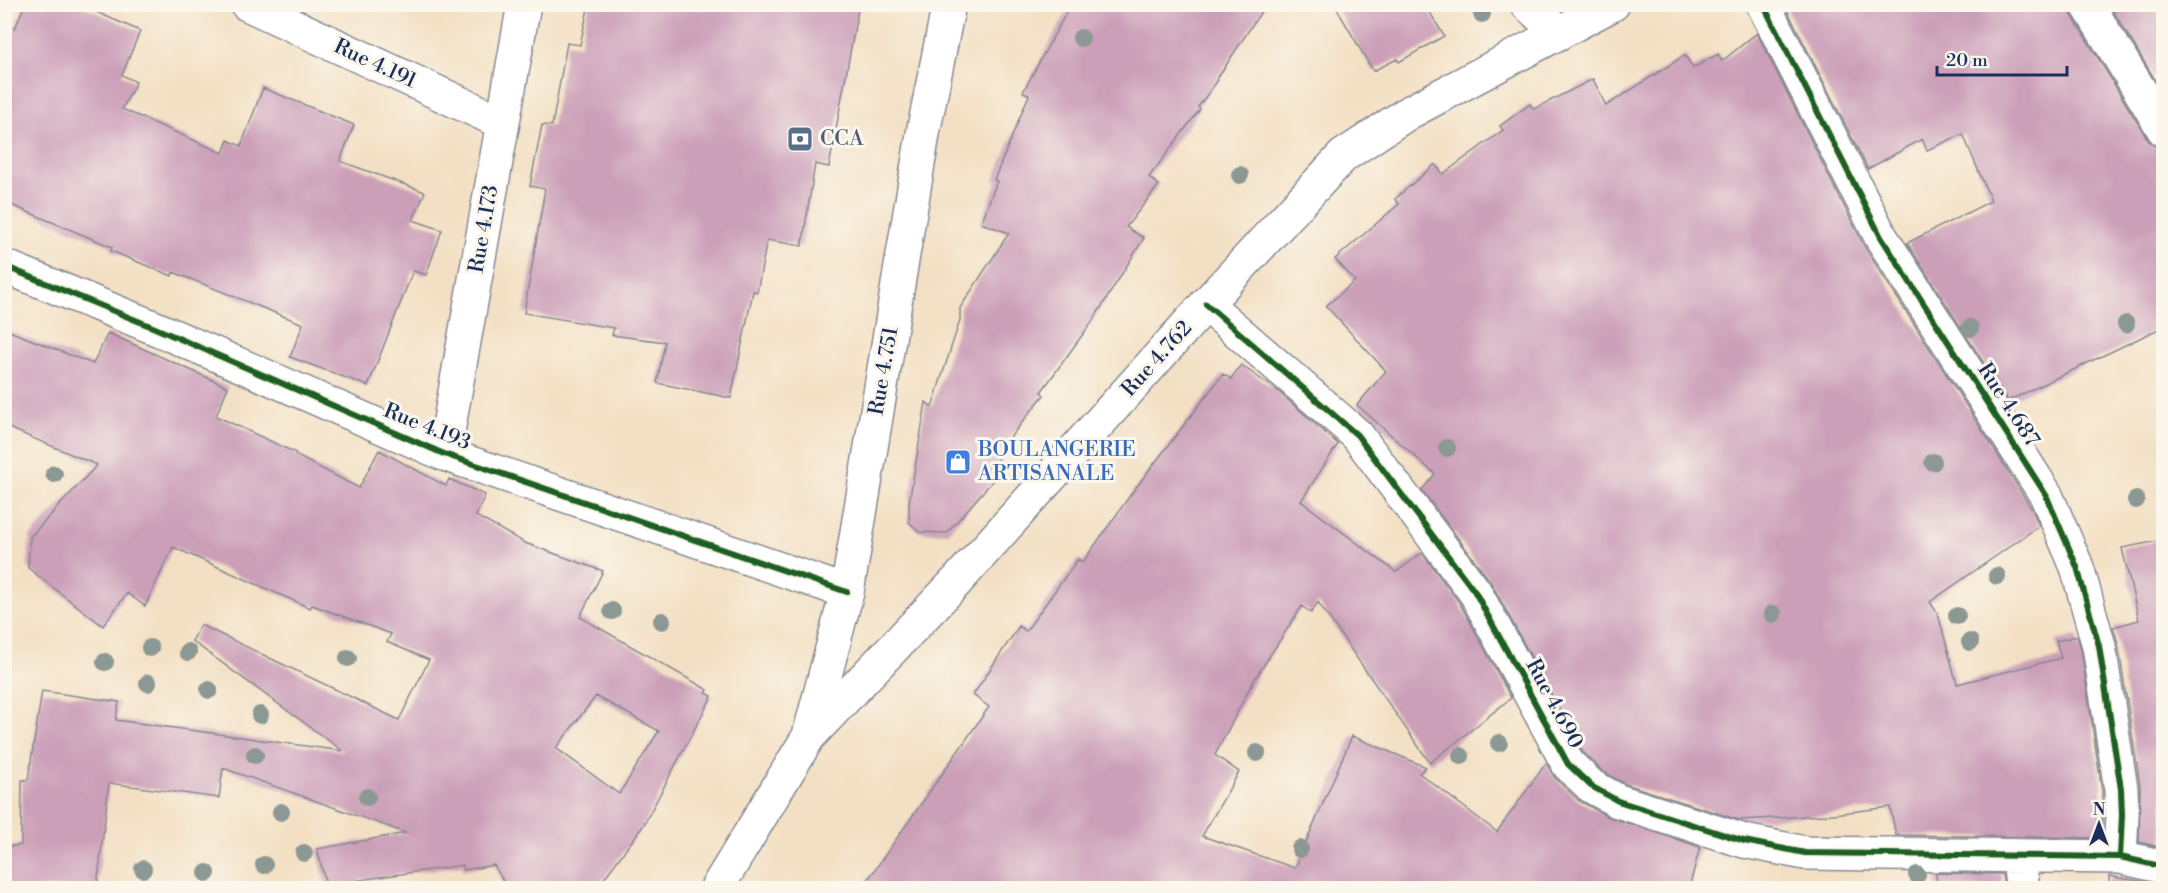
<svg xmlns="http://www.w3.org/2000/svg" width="2168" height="893" font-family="'Libre Bodoni',serif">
<rect width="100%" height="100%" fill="#fbf7ec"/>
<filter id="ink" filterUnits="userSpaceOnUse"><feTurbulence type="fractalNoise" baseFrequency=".0167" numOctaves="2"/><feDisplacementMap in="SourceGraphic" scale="12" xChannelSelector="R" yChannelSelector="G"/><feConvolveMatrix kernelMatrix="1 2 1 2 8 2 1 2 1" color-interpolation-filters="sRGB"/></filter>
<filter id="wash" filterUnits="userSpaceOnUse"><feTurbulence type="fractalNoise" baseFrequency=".008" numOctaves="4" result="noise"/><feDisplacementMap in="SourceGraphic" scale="24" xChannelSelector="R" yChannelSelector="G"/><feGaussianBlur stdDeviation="1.35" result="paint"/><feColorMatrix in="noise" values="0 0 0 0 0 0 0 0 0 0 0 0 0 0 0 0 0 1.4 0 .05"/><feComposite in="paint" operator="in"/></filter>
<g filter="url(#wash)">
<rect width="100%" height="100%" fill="#f3e0c4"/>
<g id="blocks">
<path fill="#cb9fb8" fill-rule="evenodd" d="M25,4H78L140,31L122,75L136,82L122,109L223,153L228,140L241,146L263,88L354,125L340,161L425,192L413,220L442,230L426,275L413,271L368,386L290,357L303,324L173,272L172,276L111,251L112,247L4,202V25L15,28Z
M589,4H859L829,167L815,164L802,246L767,240L757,292L753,291L731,398L657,383L665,342L612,335L614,328L524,313L545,189L530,186L542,125L552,126L567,43L580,45Z
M1071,4H1266L1217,79L1218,80L1198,107L1200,109L1149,177L1159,185L1126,227L1144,238L1094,319L1041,392L1044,395L996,455L1003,469L947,533L919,532L909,522V503L926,402L932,407L960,320V308L1009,233L981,223L997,181L994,180L1029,95L1023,92Z
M1334,4H1425L1444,36L1399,62L1397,59L1373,71Z
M1794,4H2068L2071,14L2148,140L2155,146L2163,149V327L2008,401L1907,243L1991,201L1963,134L1927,150L1922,139L1868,169L1787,10Z
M2109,4H2163V93Z
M1757,33L1864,246L1996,452L2033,511L2039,526L1930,602L1938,614L1957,684L2061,658L2056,641L2077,636L2081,650L2102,791V838L1896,835L1890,807L1825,815L1739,820L1625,784L1602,771L1583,752L1570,728L1571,726L1561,712L1490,581L1422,490L1435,474L1357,405L1386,371L1326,306L1355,281L1335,259L1399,204L1395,199L1435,164L1443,174L1503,130L1500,126L1530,104L1534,109L1593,79L1606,106L1685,55L1693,68L1718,54L1722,61Z
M4,329L93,364L108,333L228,387L216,416L296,453L295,455L359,488L379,450L446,486L449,479L485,495L476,516L525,543L603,571L580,617L708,690L706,693L712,696L643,826L597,888H507L494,865L463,870V865L359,880L361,888H327L317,849L406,833L223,768L219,798L109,783L97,888H4V847L21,845L22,780H28L42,691L119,702L116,720L343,751L192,641L201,625L399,720L429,660L387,642L391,634L312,605L310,608L173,547L145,606L127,593L103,626L28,568L30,537L97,465L4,426ZM596,696L659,731L619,794L556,748Z
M1241,365L1279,392L1338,444L1301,501L1396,572L1422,553L1459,602L1511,698L1430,763L1318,602L1311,613L1302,606L1253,682L1215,755L1239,772L1202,836L1295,868L1352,736L1426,767L1419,773L1497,832L1546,763L1555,778L1578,800L1609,817L1700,847L1689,888H862L989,707L973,695L1019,626L1026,631L1078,559L1083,562L1134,490L1223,374L1231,379Z
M2163,540V848L2139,842L2140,786L2118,643L2113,627L2139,620L2122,548Z
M1936,873L2002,874L2004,888H1937Z
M2109,876L2163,885V888H2109Z"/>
</g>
</g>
<g filter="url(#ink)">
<use href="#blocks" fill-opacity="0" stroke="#878891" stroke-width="1.5"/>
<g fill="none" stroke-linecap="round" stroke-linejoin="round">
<defs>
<path id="street" d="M247,4L503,123
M1527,4L1559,33
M1763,4L1881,237L2046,495L2077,567L2099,646L2121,789L2122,815L2120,857
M2087,4L2164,130
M4,266L155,328L444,454L847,592
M1206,304L1357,435L1475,592L1568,764L1591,786L1618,801L1744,841L1805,853L2120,857L2164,867
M444,454L524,4
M2018,856L2023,888"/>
<path id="secondary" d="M809,736L847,592L924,128L949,4"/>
<path id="primary" d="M717,888L809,736L957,581L1206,304L1343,156L1408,113L1613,4"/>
</defs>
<use href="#street" stroke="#878891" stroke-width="36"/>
<use href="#secondary" stroke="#878891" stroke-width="36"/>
<use href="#primary" stroke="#878891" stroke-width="36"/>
<use href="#street" stroke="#fff" stroke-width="33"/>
<use href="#secondary" stroke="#fff" stroke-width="33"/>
<use href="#primary" stroke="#fff" stroke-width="33"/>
<defs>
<path id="cycleway" d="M1763,4L1881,237L2046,495L2077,567L2099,646L2121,789L2122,815L2120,857
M4,266L155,328L444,454L847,592
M1206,304L1357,435L1475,592L1568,764L1591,786L1618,801L1744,841L1805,853L2120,857L2164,867"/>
</defs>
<use href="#cycleway" stroke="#fbf7ec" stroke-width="10"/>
<use href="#cycleway" stroke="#1b5e20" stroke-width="6"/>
</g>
<g fill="#8c9894">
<circle cx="1482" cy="14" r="9"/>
<circle cx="1081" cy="38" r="9"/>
<circle cx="1240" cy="175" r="9"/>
<circle cx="2126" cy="324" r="9"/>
<circle cx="1970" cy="328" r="9"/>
<circle cx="1447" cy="448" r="9"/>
<circle cx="1933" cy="462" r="9"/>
<circle cx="54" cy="474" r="9"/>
<circle cx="2136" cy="500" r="9"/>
<circle cx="1997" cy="576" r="9"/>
<circle cx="612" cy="611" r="9"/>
<circle cx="1773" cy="614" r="9"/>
<circle cx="1957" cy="616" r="9"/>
<circle cx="662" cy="621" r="9"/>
<circle cx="1970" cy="642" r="9"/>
<circle cx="150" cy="648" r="9"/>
<circle cx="188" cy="652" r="9"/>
<circle cx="348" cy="658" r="9"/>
<circle cx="105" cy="662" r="9"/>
<circle cx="148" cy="683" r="9"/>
<circle cx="209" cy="690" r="9"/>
<circle cx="260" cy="715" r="9"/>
<circle cx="1499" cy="743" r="9"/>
<circle cx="1257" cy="753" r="9"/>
<circle cx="255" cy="755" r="9"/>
<circle cx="1461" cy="756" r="9"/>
<circle cx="367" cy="797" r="9"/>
<circle cx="281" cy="812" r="9"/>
<circle cx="1300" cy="849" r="9"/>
<circle cx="304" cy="853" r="9"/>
<circle cx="264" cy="865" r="9"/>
<circle cx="143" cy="869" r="9"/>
<circle cx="207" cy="873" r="9"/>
<circle cx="1917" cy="875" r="9"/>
</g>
</g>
<defs>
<symbol id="bank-square" viewBox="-11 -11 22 22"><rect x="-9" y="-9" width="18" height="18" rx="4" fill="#5c6f8a" stroke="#fbf7ec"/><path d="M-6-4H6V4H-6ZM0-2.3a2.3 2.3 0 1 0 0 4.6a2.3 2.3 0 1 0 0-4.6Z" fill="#fff"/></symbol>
<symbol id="shop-square" viewBox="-11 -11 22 22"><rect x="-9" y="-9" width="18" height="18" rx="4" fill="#3f7fe0" stroke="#fbf7ec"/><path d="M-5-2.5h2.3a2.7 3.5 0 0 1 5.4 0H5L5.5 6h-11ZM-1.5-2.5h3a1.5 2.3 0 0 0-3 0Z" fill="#fff"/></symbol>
</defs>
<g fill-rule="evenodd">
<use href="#bank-square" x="785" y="124" width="30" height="30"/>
<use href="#shop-square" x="943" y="447" width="30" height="30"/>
</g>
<g text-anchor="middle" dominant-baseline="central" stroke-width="6" stroke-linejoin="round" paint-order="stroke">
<g font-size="21" fill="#1b2f5e" stroke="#fbf7ec">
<text transform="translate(375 64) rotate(25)">Rue 4.191</text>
<text transform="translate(484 229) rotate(-80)">Rue 4.173</text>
<text transform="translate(1157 359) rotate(-48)">Rue 4.762</text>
<text transform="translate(884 371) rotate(-80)">Rue 4.751</text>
<text transform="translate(2008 405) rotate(57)">Rue 4.687</text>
<text transform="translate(427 427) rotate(22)">Rue 4.193</text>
<text transform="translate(1554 704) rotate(62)">Rue 4.690</text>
</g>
<g font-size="21" fill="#4e5e75" stroke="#fbf7ec" text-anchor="start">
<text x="820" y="139">CCA</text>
</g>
<g font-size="21" fill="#366cbe" stroke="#fbf7ec" text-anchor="start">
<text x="978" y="450">BOULANGERIE<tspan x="978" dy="24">ARTISANALE</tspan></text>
</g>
</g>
<rect width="2168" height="893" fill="none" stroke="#fbf7ec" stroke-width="24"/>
<g transform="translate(2099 824)" stroke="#fbf7ec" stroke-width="4.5" paint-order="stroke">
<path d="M0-4.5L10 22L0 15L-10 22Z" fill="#1b2f5e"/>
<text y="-9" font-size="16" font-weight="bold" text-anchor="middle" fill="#1b2f5e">N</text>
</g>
<path d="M1937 66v9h130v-9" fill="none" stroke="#1b2f5e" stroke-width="3"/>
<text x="1946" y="66" font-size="18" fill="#1b2f5e" stroke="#fbf7ec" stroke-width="4.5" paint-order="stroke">20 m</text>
</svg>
